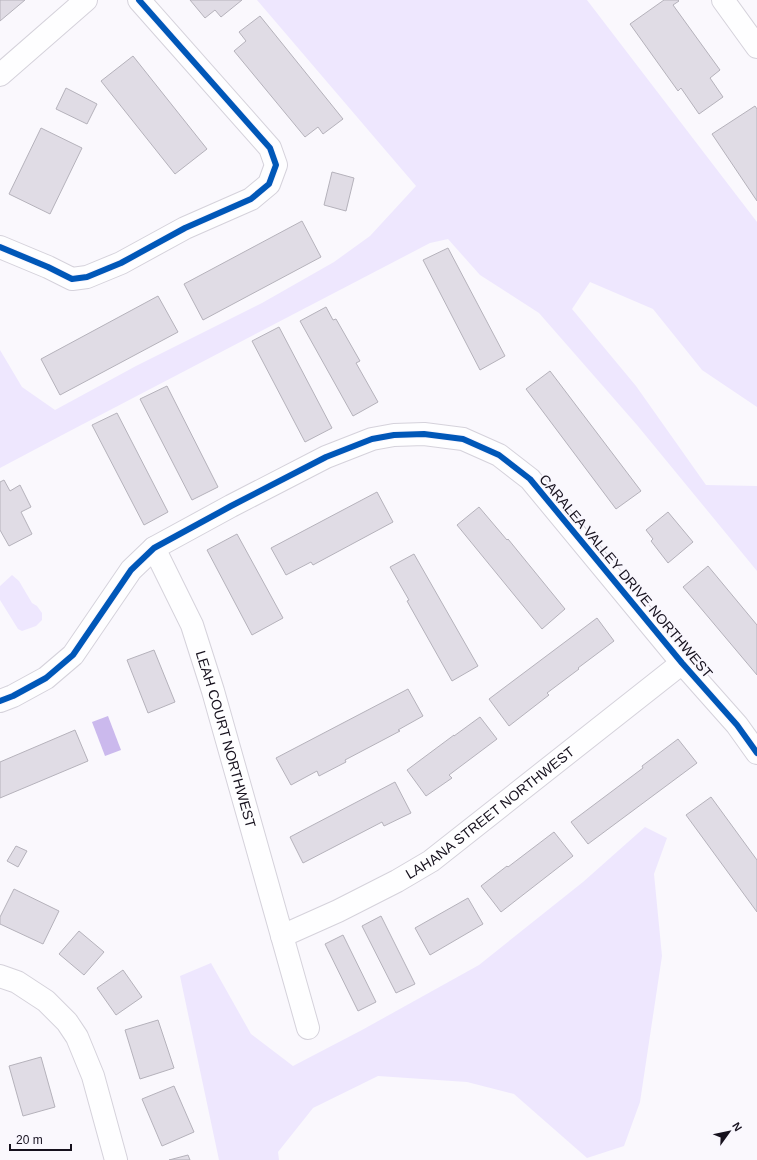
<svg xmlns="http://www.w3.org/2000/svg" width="757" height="1160" font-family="Helvetica,sans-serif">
<rect width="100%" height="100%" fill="#faf8fd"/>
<path fill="#eee7fe" d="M257,0H587L757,222V407L702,370L653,309L590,282L572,309L636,386L706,485L757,486V571L637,425L539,313L480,275L448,239L430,243L66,433L0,468V350L22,387L55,410L136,366L262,303L334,262L370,236L416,186Z
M12,575L19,581L32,603L37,606L42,613V620L36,626L22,631L18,629L0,600V586Z
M645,827L667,838L654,874L662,956L640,1102L624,1146L587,1158L514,1094L467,1082L378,1076L313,1108L278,1152L279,1160H219L180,976L211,963L251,1034L293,1066L362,1030L479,965L583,882Z"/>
<path fill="#cbb9ed" d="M108,716L121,750L105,756L92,722Z"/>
<path fill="#e0dce5" stroke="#b5b2bb" d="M0,0H25L0,21Z
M190,0H242L221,17L215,10L205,18Z
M664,0H678L679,1L673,5L720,70L710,78L723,97L699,114L681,88L678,91L630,24Z
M260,16L343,119L323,134L318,127L305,137L234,51L246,41L239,32Z
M133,56L207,149L175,174L101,81Z
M66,88L97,104L87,124L56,109Z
M755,106L757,109V201L712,134Z
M41,128L82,148L50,214L9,194Z
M332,172L354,178L346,211L324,205Z
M302,221L321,257L203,320L184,284Z
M448,248L505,356L480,370L423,260Z
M158,296L178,332L60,395L41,359Z
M326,307L333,320L336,319L360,361L356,363L378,402L353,416L300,321Z
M279,327L332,428L305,442L252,341Z
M550,371L641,491L616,509L526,389Z
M167,386L218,487L192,500L140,399Z
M117,413L168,512L144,525L92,425Z
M4,480L10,491L20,485L31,507L21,512L32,534L9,546L0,530V482Z
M377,492L393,522L313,565L311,562L286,575L271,548Z
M479,507L507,540L508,539L565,609L542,629L457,525Z
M668,512L693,542L668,563L651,541L653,539L646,530Z
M237,534L283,618L252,635L207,550Z
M414,554L478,666L452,681L407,601L409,600L390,567Z
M708,566L757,625V675L683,587Z
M597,618L614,641L578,668L579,669L547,693L549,695L509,726L489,699Z
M154,650L175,702L148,713L127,660Z
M408,689L423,716L398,730L400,731L345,760L346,762L319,776L317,771L291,785L276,758Z
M480,717L497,739L449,775L452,778L426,796L407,770L454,735V736Z
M75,730L88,761L0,798V762Z
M678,739L697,763L588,844L571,822L643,768L642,766Z
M395,782L411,813L384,826L382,822L303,863L290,837Z
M711,797L757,860V912L686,815Z
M554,832L573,856L501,912L481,886L507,866L508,867Z
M16,846L27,851L18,867L7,861Z
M14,889L59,911L43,944L0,924V917Z
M468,898L483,924L430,955L415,928Z
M381,916L415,984L396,993L362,926Z
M79,931L104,952L84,975L59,954Z
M343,935L376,1002L358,1011L325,944Z
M123,970L142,997L116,1015L97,988Z
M158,1020L174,1068L140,1079L125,1030Z
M41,1057L55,1107L23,1116L9,1066Z
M174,1086L194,1132L162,1146L142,1099Z
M188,1155L190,1160H169Z"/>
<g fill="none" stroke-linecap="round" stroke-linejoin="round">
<defs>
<g id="street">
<path d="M723,0L757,47"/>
<path d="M0,75L86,0"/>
<path d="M0,247L48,267L72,279L87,277L121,263L185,228L251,199L269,184L276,165L270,148L139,0"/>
<path id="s1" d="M154,548L192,625L213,691L308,1028"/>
<path d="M0,701L13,696L46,678L73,655L131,570L154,548L231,506L326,457L372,439L394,435L424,434L463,439L499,455L530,479L682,663L737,725L757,753"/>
<path id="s2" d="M282,936L338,911L397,881L431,861L682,663"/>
<path d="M0,976L17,982L46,1001L67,1022L77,1037L93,1076L116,1160"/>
</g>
</defs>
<use href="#street" stroke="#d5d2db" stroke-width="24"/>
<use href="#street" stroke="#fefeff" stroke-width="22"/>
<defs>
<path id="cycleway" d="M0,247L48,267L72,279L87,277L121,263L185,228L251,199L269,184L276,165L270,148L139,0
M0,701L13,696L46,678L73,655L131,570L154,548L231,506L326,457L372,439L394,435L424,434L463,439L499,455L530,479L682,663L737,725L757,753"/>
</defs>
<use href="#cycleway" stroke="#f9f7fe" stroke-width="8"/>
<use href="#cycleway" stroke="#0057b8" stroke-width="6"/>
</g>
<g text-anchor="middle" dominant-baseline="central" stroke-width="3.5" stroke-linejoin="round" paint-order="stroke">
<g font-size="14" fill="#16111d" stroke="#f9f7fe">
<text transform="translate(626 576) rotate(50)">CARALEA VALLEY DRIVE NORTHWEST</text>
<text stroke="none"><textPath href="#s1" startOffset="205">LEAH COURT NORTHWEST</textPath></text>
<text stroke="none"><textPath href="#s2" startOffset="243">LAHANA STREET NORTHWEST</textPath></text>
</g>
</g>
<g transform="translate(729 1132) rotate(57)" stroke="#f9f7fe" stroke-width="3" paint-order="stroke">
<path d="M0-3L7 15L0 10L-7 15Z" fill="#16111d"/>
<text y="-6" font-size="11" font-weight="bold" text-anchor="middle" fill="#16111d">N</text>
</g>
<path d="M10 1144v6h61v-6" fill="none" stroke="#16111d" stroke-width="2"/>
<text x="16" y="1144" font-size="12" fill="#16111d" stroke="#f9f7fe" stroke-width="3" paint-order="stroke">20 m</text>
</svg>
